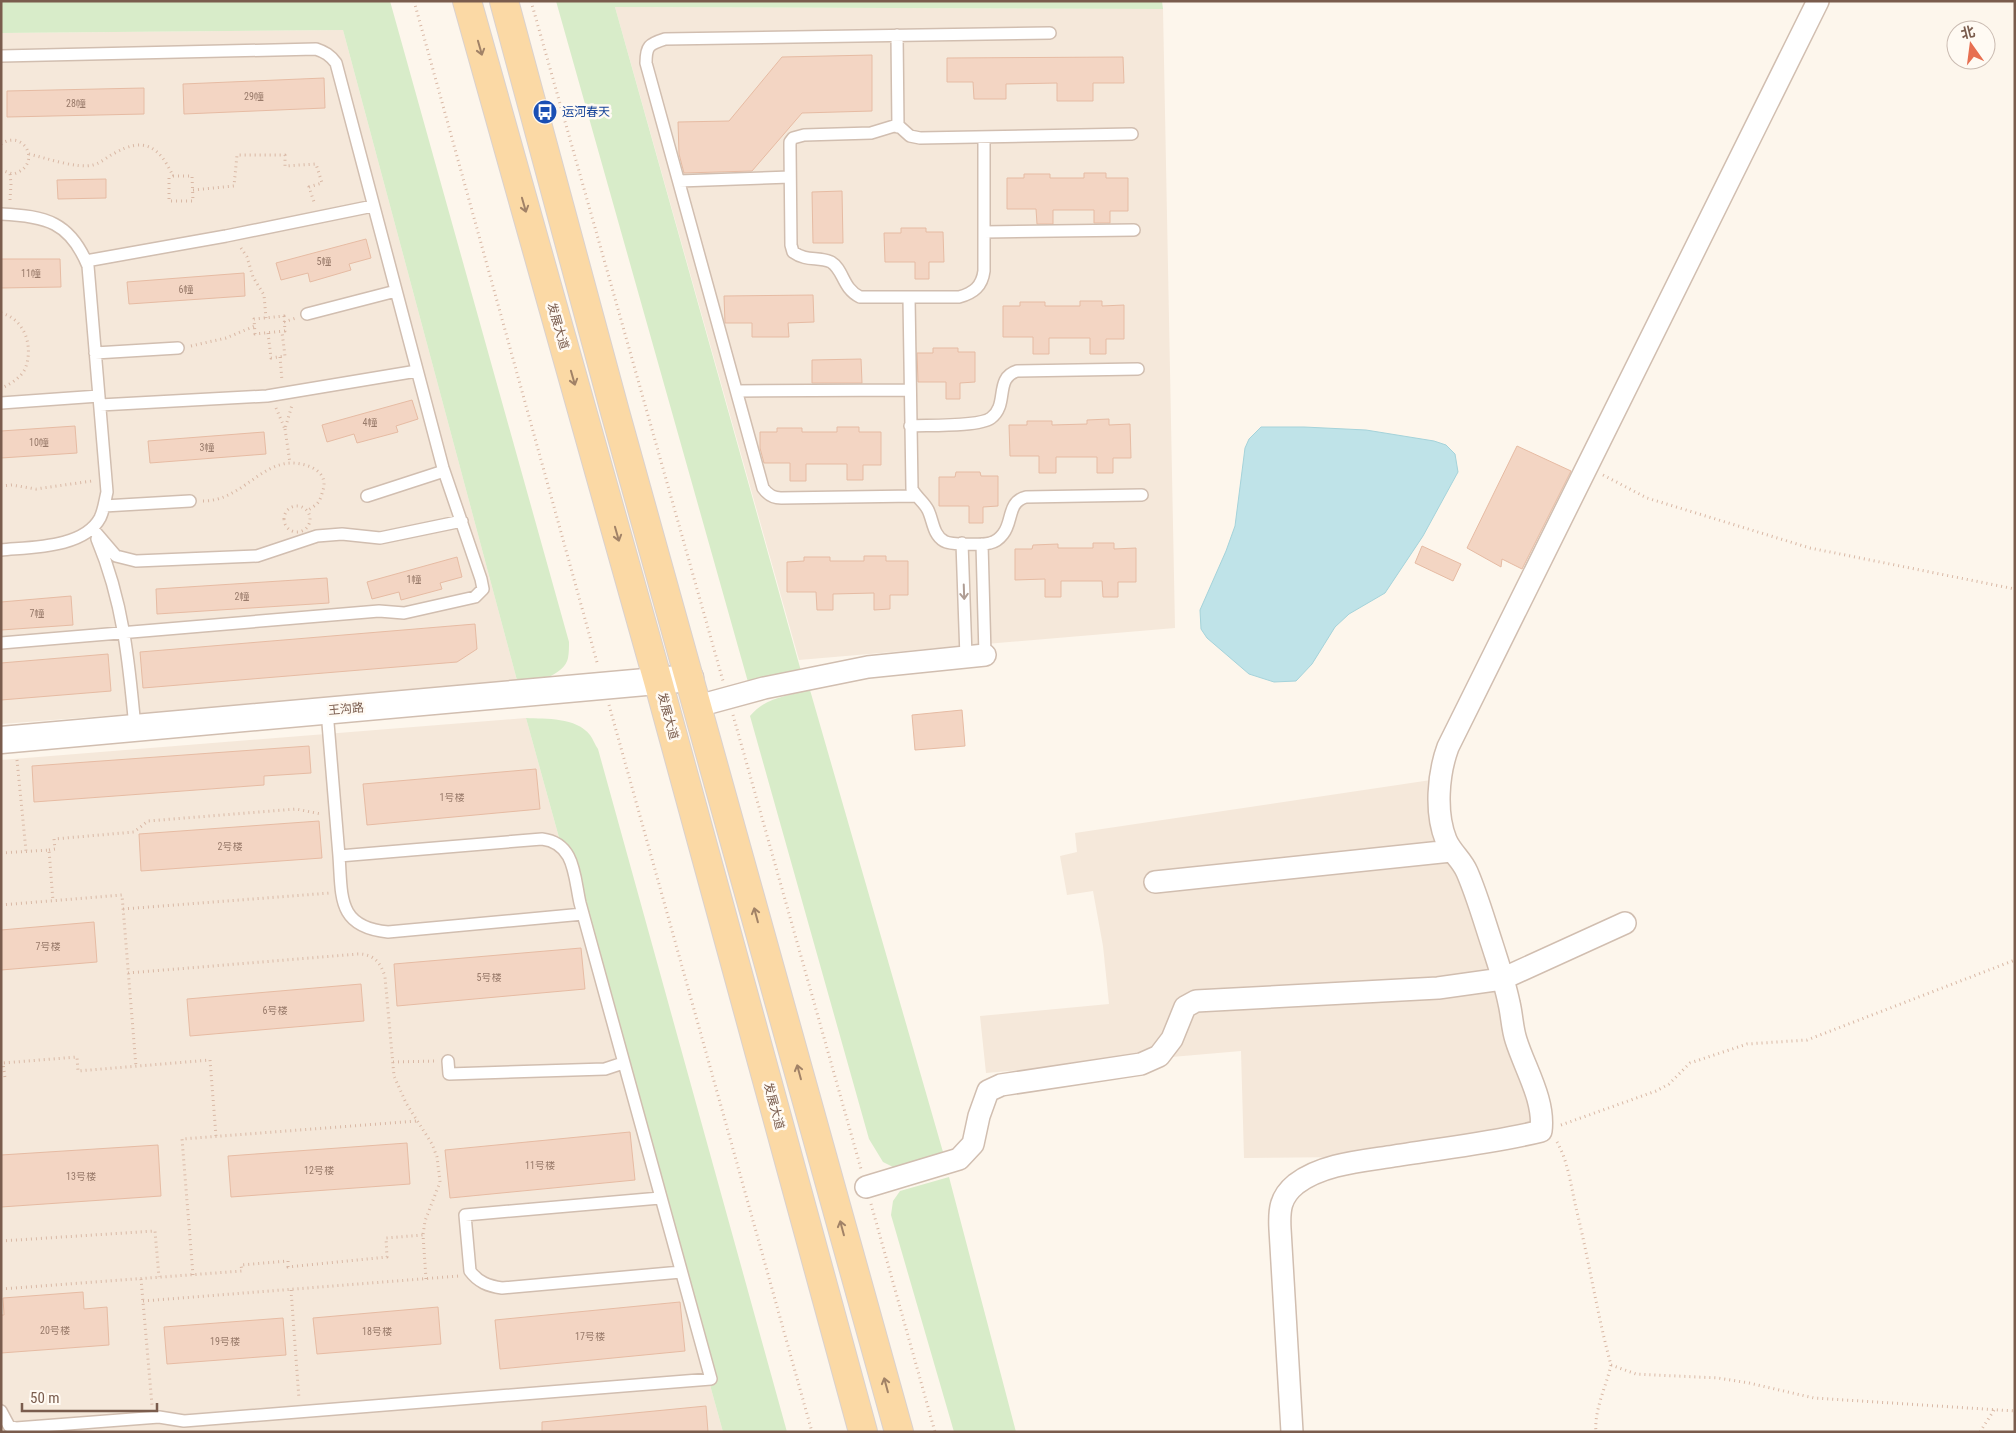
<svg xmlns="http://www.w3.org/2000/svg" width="2016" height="1433" font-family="'Roboto Condensed','Noto Sans SC',sans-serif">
<rect width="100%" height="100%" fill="#fdf6ec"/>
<path fill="#f5e8da" d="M615,7L1163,9L1175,628L799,660Z
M343,30L518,684L1,724V33Z
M526,718L723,1432H1V760Z
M1431,780L1527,1090L1532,1125L1351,1157L1244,1158L1241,1051L986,1073L980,1016L1109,1004L1103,946L1093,891L1067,895L1060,856L1077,852L1075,833Z"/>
<path fill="#d8ecc9" d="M1,1H390L569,642C569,647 569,653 568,658C565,675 533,684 518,684L343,30L1,33Z
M556,1H1162L1163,9L615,7L801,671L748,682Z
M810,690L943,1152L893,1167L883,1162L869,1139L750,716C765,697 788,696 810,690Z
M526,718C546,719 576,717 590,735C593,739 595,745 598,749L787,1432H723Z
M949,1177L1016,1432H954L891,1215L893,1201L900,1191Z"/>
<path fill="#bfe3e8" stroke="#a5d3da" d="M1261,427H1304L1366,430L1434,441L1446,445L1455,454L1458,472L1423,536L1385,593L1349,614L1335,627L1312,664L1296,681L1274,682L1249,674L1207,638L1201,629L1200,610L1226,551L1235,526L1245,448L1249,439Z"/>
<path fill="#f3d5c3" stroke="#e6bba3" d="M872,55V111L802,113L752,171L684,173L679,154L678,122L729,121L782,57Z
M1123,57L1124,83H1093V101H1057V83L1006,84V99H974L973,82H947V58Z
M324,78L325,108L184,114L183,84Z
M144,88V114L7,117V91Z
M1084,173H1106V178H1128V211H1110V223H1094V210H1053V224H1037L1036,209H1007V178H1024V174H1050V178H1084Z
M106,179V198L58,199L57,180Z
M842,191L843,243H813L812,192Z
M901,228H926V232H943L944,262H929V279H915V262H885L884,233H901Z
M366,239L371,258L349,264L351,270L310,282L308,273L281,280L276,263Z
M1,259H60L61,287L1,288Z
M244,273L245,296L129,304L127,282Z
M813,295L814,322L788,323L789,337H752V323H725L724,296Z
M1080,301H1102V306L1124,305V339H1106V354H1090V338H1049V354H1033V337H1003V306H1020V302H1045V306H1080Z
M933,348H958V352H975V382L960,383V399H946V382H918L917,353H933Z
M861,359L862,383H812V360Z
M412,400L418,419L396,426L398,432L357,443L354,434L327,442L322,425Z
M1109,419V425L1130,424L1131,458H1113V473H1097V457H1056V473H1039V456H1010L1009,425H1027V421H1052V425L1087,424V420Z
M75,426L77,453L1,458V431Z
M837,427H859V432H881V465H863V480H847V464H806V481H790V463H764L760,448V432H777V428H802V432H837Z
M264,432L266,454L150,463L148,441Z
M1517,446L1571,471L1522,569L1502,559L1501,567L1467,548Z
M956,472H980L981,476H998V506L983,507V523H969V506H939V477H955Z
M1093,543H1114V549L1136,548V582H1118V597H1103L1102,581H1061V597H1045V579L1015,580V549H1032L1033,545L1058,544V548H1093Z
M1422,546L1461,564L1453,581L1415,563Z
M864,556H886V561H908V595H890V609L874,610V593L833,594V610H817L816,592H787V562L804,561V557H830V561H864Z
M457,557L462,577L440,583L442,589L401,600L399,592L372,599L367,582Z
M327,578L329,603L157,614L156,589Z
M71,596L73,625L1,630V602Z
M475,624L477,649L457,662L143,688L140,652Z
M108,654L111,691L1,700V663Z
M962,710L965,746L915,750L912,715Z
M309,746L311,773L264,776V785L34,802L32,766Z
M536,769L540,809L367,825L363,784Z
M319,821L322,858L141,871L139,834Z
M94,922L97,962L1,970V930Z
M581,948L585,989L397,1006L394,964Z
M361,984L364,1021L190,1036L187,999Z
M630,1132L635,1180L450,1198L445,1150Z
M407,1143L410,1184L231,1197L228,1156Z
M158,1145L161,1196L1,1207V1155Z
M83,1292L84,1309L107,1307L109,1345L1,1353V1315H4L3,1298Z
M680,1302L685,1351L500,1369L495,1320Z
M438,1307L441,1344L317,1354L313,1318Z
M283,1318L286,1355L167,1364L164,1327Z
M706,1406L708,1432H542V1422Z"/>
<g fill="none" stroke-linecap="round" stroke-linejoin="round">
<defs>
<path id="service" d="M897,35L898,127
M1,56L316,49C325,52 330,55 336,63L443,468L481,579L483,589L475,597L404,613L379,611L1,643
M984,137V271C982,286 974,293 959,297H860C842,288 844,270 831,262C818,256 807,262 793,252L791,245L790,148V142L793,138L804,135L871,133L894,126L900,127L910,136L920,138L1132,134
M679,181L790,177
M1,214C46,216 70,222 88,266L107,492C105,500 104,510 100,518C84,548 31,547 1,550
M984,232L1134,230
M86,261L226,236L373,206
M909,298L912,489C916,497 924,502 928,510C933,520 933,535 944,541C950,545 982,545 990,543C995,542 1000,538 1003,534C1013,522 1007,502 1026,497L1142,495
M307,314L396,291
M95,353L178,348
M737,391L910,390
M1,403L99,396
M100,405L267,396L417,371
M910,426C927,425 979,427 991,418C1009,405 994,378 1017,371L1138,369
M367,496L444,471
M915,496L781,498C773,498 768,495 763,488L646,63C646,46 649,44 665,39L1050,33
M104,506L190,501
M92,528L116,556L136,561L257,556L317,536L342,534L380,538L462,521
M97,539C123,601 129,662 135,728
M962,543L966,657
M982,544L985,655
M339,856C342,897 337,927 388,932L583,914
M448,1061L449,1074L605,1069L623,1063
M660,1198L465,1215L470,1271C478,1282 488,1286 502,1288L681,1272
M1,1411L9,1426L16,1428L159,1417L184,1421L711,1379L580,903C574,876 575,843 542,839L339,856L327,711"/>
<path id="minor" d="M698,706L764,688L868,667L985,655
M1155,882L1451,851
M866,1187L959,1159L973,1144L979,1116L988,1091L1001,1085L1141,1064L1159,1056L1172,1039L1185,1007L1196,1001L1438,988L1502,979L1625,923
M1292,1432L1280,1229C1279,1210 1280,1197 1296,1184C1322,1164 1362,1161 1394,1156C1443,1148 1493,1143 1541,1131C1545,1100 1525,1069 1516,1040C1512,1028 1512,1015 1509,1003C1505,983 1498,963 1492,944C1484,920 1477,895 1467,872C1462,860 1451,852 1446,840C1435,813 1438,774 1448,747L1818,1"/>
<path id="tertiary" d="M1,740L690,678"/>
<path id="primary" d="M467,1L658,681L863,1432
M504,1L615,412L899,1432"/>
</defs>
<use href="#service" stroke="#d1beb0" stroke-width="14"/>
<use href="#minor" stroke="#d1beb0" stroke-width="24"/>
<use href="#tertiary" stroke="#d1beb0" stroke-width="29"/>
<use href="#primary" stroke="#dad1cd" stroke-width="30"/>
<path stroke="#d9b8a5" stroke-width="3" stroke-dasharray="1 4" stroke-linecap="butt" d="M414,1L598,666
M531,1L723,681
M1,144C25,128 43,166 13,174L1,170
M29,154C46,158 77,169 93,165C101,163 107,157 113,154C144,136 159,146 173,176
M173,176H192L193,201H169V178Z
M193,190L234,186L237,155H285V166L316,164L322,183L309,187L315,205
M10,200L11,184L10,173
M241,248L247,257L253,277L264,295L266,318
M1,313C25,319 34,347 25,369C21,377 12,383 4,387
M284,316L285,331L255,334L254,319Z
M284,322L296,318
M268,333L271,358L285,356L282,332
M191,346L226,338L255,326
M280,357L282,381
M276,408L285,429L292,405
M285,429L290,463
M1603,475L1647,498L1810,548L2015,589
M1,486L12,485L36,489L92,481
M203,501C240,501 259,464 291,463C307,463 329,471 323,490C322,493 321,498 319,501C317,505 311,508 307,511
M284 519a13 13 0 1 1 26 0a13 13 0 1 1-26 0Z
M609,705L812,1432
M733,715L861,1169
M17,760L26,851
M49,850L55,849L54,839L134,832L148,821L296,809L321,814
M1,853L49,850L53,901
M1,905L122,895L136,1067
M123,909L330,893
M128,973L358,954C374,954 381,963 385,977L394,1076L406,1103L432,1144L437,1157L439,1173L440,1182L425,1221L423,1235L426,1279
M393,1062L435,1061
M1,1078H5L3,1063L77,1057L78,1071L210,1060L216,1136
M1561,1125L1656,1091L1669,1084L1690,1063L1747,1044L1807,1040L2015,960
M1557,1142C1568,1161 1571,1186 1576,1208C1589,1260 1597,1314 1611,1365C1606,1387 1594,1410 1596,1432
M871,1204L935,1432
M1,1241L155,1231L159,1277
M193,1275L182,1139L417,1121
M141,1279L152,1405
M1,1289L242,1271L241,1265L288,1261V1267L387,1257L386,1238L423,1235
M291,1290L299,1399
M143,1301L459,1276
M1611,1365L1636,1374L1718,1378L1749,1383L1814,1398L2015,1411
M1980,1432L1994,1410"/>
<use href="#service" stroke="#fff" stroke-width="11"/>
<use href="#minor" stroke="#fff" stroke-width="21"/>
<use href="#tertiary" stroke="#fff" stroke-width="26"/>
<use href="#primary" stroke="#fbd9a5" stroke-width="28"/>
</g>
<defs><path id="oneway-shaft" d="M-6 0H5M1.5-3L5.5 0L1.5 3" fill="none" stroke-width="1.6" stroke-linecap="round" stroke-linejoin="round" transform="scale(1.25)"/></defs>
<g stroke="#a18267">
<use href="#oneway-shaft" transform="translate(480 48) rotate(74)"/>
<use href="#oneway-shaft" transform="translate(524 205) rotate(74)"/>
<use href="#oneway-shaft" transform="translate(573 378) rotate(74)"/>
<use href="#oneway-shaft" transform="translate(617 534) rotate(74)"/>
<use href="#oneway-shaft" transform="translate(756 915) rotate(-105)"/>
<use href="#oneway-shaft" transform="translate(799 1072) rotate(-105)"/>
<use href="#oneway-shaft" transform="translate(842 1228) rotate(-105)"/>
<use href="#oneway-shaft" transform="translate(886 1385) rotate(-105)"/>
</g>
<use stroke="#af9d94" href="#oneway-shaft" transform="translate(964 592) rotate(88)"/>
<defs>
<symbol id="bus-disc" viewBox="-11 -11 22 22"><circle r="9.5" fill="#1a4fb4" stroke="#fffaf3"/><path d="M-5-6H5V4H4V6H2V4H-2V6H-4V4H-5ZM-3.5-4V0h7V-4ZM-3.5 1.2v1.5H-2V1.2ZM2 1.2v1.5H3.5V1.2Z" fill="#fff"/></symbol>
</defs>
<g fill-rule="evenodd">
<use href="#bus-disc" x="531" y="98" width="28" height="28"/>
</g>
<g text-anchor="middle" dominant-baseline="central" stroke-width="5" stroke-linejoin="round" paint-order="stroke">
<g font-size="10" fill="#987a6a">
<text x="254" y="96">29幢</text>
<text x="76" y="103">28幢</text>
<text x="324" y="261">5幢</text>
<text x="31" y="273">11幢</text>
<text x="186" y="289">6幢</text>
<text x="370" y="422">4幢</text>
<text x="39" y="442">10幢</text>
<text x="207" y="447">3幢</text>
<text x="414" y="579">1幢</text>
<text x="242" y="596">2幢</text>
<text x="37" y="613">7幢</text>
<text x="452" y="797">1号楼</text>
<text x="230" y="846">2号楼</text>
<text x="48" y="946">7号楼</text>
<text x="489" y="977">5号楼</text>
<text x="275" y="1010">6号楼</text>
<text x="540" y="1165">11号楼</text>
<text x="319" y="1170">12号楼</text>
<text x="81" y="1176">13号楼</text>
<text x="55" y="1330">20号楼</text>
<text x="377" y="1331">18号楼</text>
<text x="590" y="1336">17号楼</text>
<text x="225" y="1341">19号楼</text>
</g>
<g font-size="12" fill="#164399" stroke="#fffaf3" text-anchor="start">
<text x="562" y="112">运河春天</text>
</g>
<g font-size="12" fill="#7a5c4d" stroke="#fffaf3">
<text transform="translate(558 326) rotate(74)">发展大道</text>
<text transform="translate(346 709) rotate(-5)">王沟路</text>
<text transform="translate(668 716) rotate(75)">发展大道</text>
<text transform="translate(774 1106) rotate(75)">发展大道</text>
</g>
</g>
<rect width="2016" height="1433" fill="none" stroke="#7a5c4d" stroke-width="5"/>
<g transform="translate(1971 45) rotate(346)"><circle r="24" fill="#fffaf3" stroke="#cabbb1"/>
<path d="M0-4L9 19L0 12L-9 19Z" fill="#e76f51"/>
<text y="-8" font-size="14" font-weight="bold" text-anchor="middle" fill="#7a5c4d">北</text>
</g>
<path d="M22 1403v8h135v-8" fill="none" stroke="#7a5c4d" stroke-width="2.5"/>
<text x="30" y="1403" font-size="15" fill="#7a5c4d" stroke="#fffaf3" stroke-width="4" paint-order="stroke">50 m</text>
</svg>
